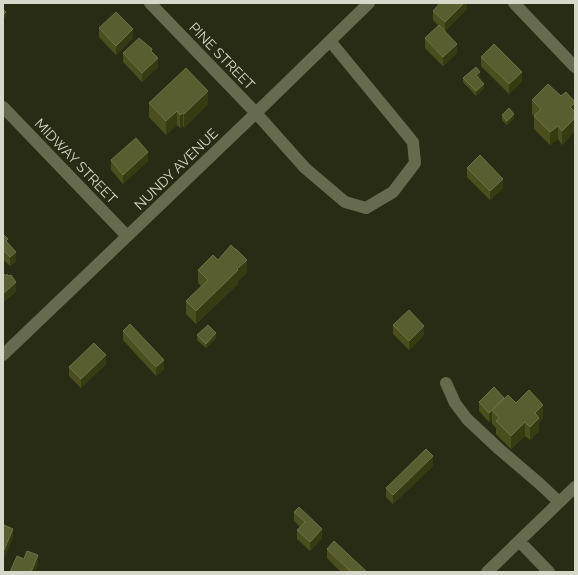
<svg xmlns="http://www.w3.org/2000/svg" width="578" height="575" font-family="Raleway,sans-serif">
<rect width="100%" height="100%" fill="#282c14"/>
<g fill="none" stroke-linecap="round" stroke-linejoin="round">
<path stroke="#666b50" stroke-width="12" d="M150,3L256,113L305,168L345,202L366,208L393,192L415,163L413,142L330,41
M514,3L575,67
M3,107L127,236
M3,355L256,113L369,3
M446,383L455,403L467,419L499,449L540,484L559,502
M519,541L549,572
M487,572L575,487"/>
</g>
<path fill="#4a4f1d" d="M467,3V9L445,31L457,53L443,66L425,48V38L439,26L433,20V11Z
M99,28L133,38L116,55L99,37Z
M123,53L158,67L142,82L123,62Z
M481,57L522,81L509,94L481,66Z
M480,76L478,78L484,88L476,96L463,82V78Z
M561,96L575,102V131L562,145L558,139L550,145L534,129V116L532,114V100Z
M149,103L208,104L184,128L183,126L180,128L177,125L166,135L149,117Z
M502,115L514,118L507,125L502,120Z
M111,160L148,161L123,184L111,170Z
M467,168L503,188L490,200L467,177Z
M3,234L16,261L10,266L3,259Z
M218,260L247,273L238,281V284L196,324L186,314V301L201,286L198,283V270Z
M393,325L424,335L409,350L393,334Z
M123,331L164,369L156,376L123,340Z
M197,335L216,338L206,348L197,340Z
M106,364L81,388L69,376V367Z
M504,398L516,403L543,418L539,422V431L530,440L525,436L511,449L496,434V428L492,424V419L489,422L479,411V402Z
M433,466L393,504L386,497V488Z
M294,512L322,538L310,551L297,539V530L300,527L294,521Z
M327,549L367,572H341L327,558Z"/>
<path fill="#363b12" d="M464,3H467V9L445,31V22Z
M6,12V17L3,20V15Z
M133,29V38L116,55V46Z
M457,44V53L443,66V57Z
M158,58V67L142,82V73Z
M480,72V76L476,80V75Z
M522,72V81L509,94V84Z
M484,84V88L476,96V91Z
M208,91V104L184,128V114Z
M575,103V117L570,107Z
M177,111V125L166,135V121Z
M183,113V126L180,128V115Z
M514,114V118L507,125V121Z
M575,118V131L562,145V131Z
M558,126V139L550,145V132Z
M148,152V161L123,184V175Z
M503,179V188L490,200V191Z
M16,252V261L10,266V257Z
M247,260V273L238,281V284L196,324V311Z
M16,282V292L3,303V294Z
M424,326V335L409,350V341Z
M216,333V338L206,348V344Z
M106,355V364L81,388V379Z
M164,360V369L156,376V367Z
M504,398L492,410V419L489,422V413Z
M543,405V418L539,422V431L530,440V427L535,413Z
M525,422V436L511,449V436Z
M433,456V466L393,504V495Z
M13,529V538L3,561V552Z
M322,529V538L310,551V542Z
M38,555V564L35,572H31Z"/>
<path fill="#595e30" stroke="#6c7148" d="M440,3H464L445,22L433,11Z
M3,9L6,12L3,15Z
M116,12L133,29L116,46L99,28Z
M439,25L457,44L443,57L425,38Z
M139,38L152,49L151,51L158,58L142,73L123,53Z
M494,44L522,72L509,84L481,57Z
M476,67L480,72L476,75L484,84L476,91L463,78Z
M186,68L208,91L184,114L183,113L180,115L177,111L166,121L149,103Z
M548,84L561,96L566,92L575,102V103L570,107L575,112V118L562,131L558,126L550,132L534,116L541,109L532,100Z
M509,108L514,114L507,121L502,115Z
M136,138L148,152L123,175L111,160Z
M480,155L503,179L490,191L467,168Z
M3,234L8,239L6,241L16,252L10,257L3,250Z
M231,245L235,249H236L247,260L237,269L238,270L196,311L186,301L208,280L198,270L213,255L218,260Z
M3,273L6,276L7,274L9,276L11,275L16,282L3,294Z
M409,310L424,326L409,341L393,325Z
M130,324L164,360L156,367L123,331Z
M208,325L216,333L206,344L197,335Z
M94,343L106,355L81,379L69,367Z
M494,387L504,398L489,413L479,402Z
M529,390L543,405L535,413L539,418L530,427L525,422L511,436L496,421L499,418L492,410L508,395L516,403Z
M426,449L433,456L393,495L386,488Z
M299,507L322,529L310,542L297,530L305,522L294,512Z
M4,525L13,529L3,552V527Z
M334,541L367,572H348L350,571L327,549Z
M27,551L38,555L31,572H10L17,556L24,559Z"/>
<g text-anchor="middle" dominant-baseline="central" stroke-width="3" stroke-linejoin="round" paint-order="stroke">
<g font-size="14" fill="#d6d9ca" stroke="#282c14">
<text transform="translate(222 56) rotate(46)">PINE STREET</text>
<text transform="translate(76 161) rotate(46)">MIDWAY STREET</text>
<text transform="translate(176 169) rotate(-44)">NUNDY AVENUE</text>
</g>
</g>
<rect width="578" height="575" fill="none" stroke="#d6d9ca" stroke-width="8"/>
</svg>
